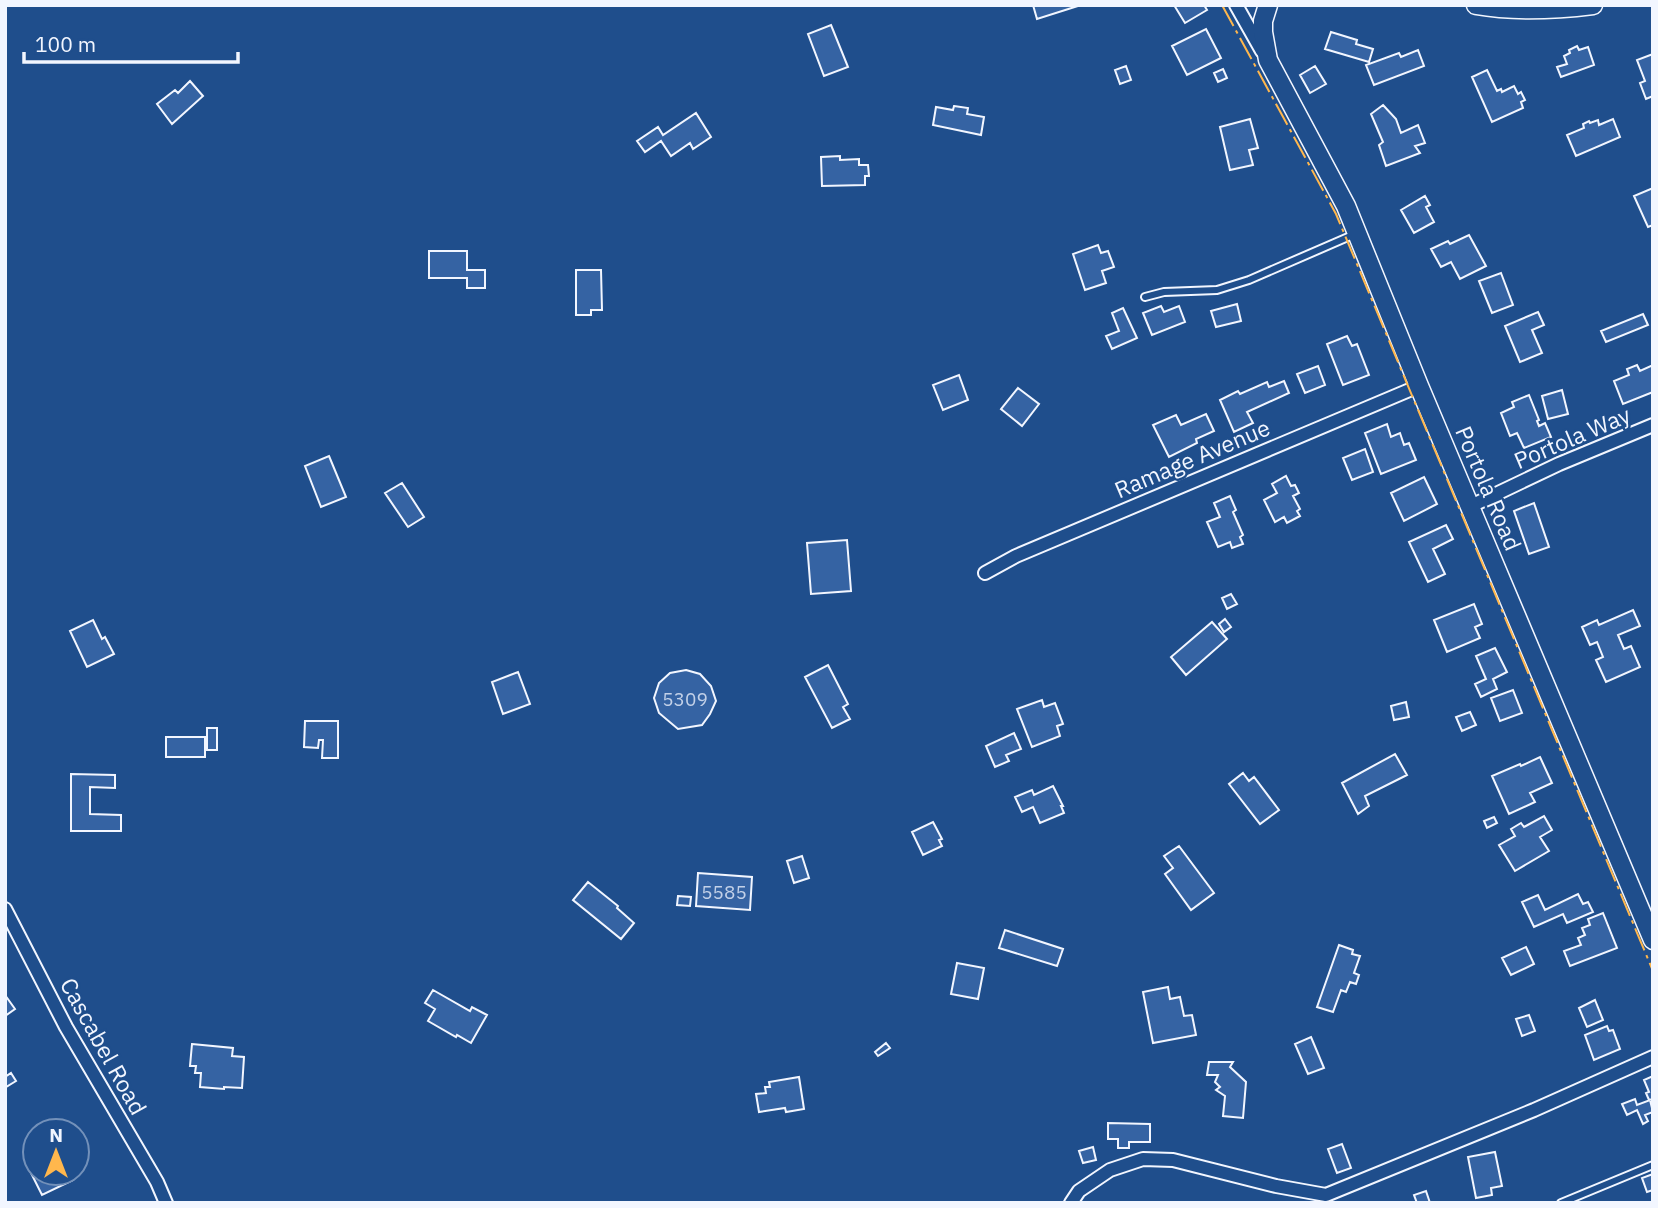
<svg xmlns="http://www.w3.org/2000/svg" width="1658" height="1208" font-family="'IBM Plex Sans',sans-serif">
<rect width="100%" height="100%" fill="#1f4e8c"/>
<path fill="#3563a3" stroke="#f2f6ff" stroke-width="2" d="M1033,5H1081L1037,19Z
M1174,5H1204L1207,10L1185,23Z
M831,25L848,67L824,76L808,34Z
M1206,29L1221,58L1187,75L1172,46Z
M1331,32L1357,40L1356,44L1373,49L1369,62L1325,49Z
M1577,46L1579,50L1588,47L1594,65L1561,77L1557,67L1567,64L1564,56L1570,53L1569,50Z
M1418,50L1424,66L1374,85L1366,65L1399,53L1401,57Z
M1653,54V96L1646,99L1640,83L1645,81L1637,60Z
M1126,66L1131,80L1120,84L1115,70Z
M1315,66L1326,84L1310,93L1300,75Z
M1223,69L1227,78L1218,82L1214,73Z
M1487,70L1497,91L1501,89L1502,92L1514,86L1518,94L1521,92L1525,100L1521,102L1523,108L1492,122L1472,77Z
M190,81L203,96L172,124L157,104L175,90L178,93Z
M1383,105L1396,119L1401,133L1418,125L1425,143L1415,146L1420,153L1386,166L1379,145L1383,142L1371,114Z
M954,106L968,108L967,114L984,117L981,135L933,125L936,107L953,110Z
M696,113L711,137L693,149L690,143L671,156L661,141L645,152L637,141L658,127L663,135Z
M1250,119L1258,148L1249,150L1253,165L1230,170L1220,127Z
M1613,119L1620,137L1576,156L1567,135L1584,128L1583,124L1589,121L1590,123L1598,120L1599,125Z
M840,156V160L859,159V165H868L869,176H865V185L822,186L821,157Z
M1653,188V225L1648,227L1634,196Z
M1425,196L1430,205L1426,207L1434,222L1414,233L1401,210Z
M1469,235L1486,266L1460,279L1451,262L1441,267L1431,249L1448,241L1450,244Z
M1098,245L1101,253L1108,251L1114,267L1102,271L1106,283L1085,290L1073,254Z
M429,251H467V270H485V288H467V278H429Z
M576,270H601L602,310H591V315H576Z
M1501,273L1513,305L1492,313L1479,281Z
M1237,304L1241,321L1216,327L1211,311Z
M1161,306L1164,312L1179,306L1185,322L1152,335L1143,313Z
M1123,308L1137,338L1112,349L1106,336L1119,331L1112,313Z
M1538,312L1544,325L1532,330L1542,353L1520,362L1505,326Z
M1643,314L1648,325L1606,342L1601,331Z
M1347,336L1352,346L1357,344L1369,375L1343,385L1327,344Z
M1637,365L1640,371L1653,365V392L1623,404L1614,381L1629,375L1627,369Z
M1318,366L1325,385L1305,393L1297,374Z
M959,375L968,400L943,410L933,385Z
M1284,381L1289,393L1247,412L1253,423L1234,432L1220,400L1238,391L1240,394L1267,382L1269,387Z
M1018,388L1039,404L1022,426L1001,409Z
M1562,390L1568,414L1548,419L1542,396Z
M1529,395L1539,420L1537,421L1539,426L1545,423L1551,437L1524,448L1517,433L1510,436L1501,413L1514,407L1512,402Z
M1206,414L1214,431L1196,439L1197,443L1169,457L1153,425L1176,415L1181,425Z
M1387,424L1391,437L1400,433L1404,445L1409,443L1416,460L1381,474L1365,433Z
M1365,449L1373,472L1352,480L1343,458Z
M329,456L346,497L321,507L305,466Z
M1286,476L1291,486L1295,485L1299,493L1293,496L1300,509L1297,511L1300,516L1287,523L1284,517L1275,522L1264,500L1277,493L1272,484Z
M1424,477L1437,504L1404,521L1391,493Z
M402,483L424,517L408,527L385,493Z
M1230,496L1236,510L1233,512L1243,535L1240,537L1243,544L1232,548L1230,542L1218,547L1207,522L1220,517L1214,503Z
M1534,503L1549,547L1529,554L1514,511Z
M1446,525L1453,539L1433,549L1445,574L1428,582L1409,542Z
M847,540L851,591L811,594L807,543Z
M1231,594L1237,604L1227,609L1222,598Z
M1474,604L1482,624L1475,627L1480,638L1447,652L1434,620Z
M1633,610L1640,626L1618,635L1624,649L1631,646L1640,667L1606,682L1596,660L1603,657L1597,642L1590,645L1582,627L1597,620L1599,625Z
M1225,619L1231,627L1224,632L1219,624Z
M93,620L102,639L105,637L114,654L87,667L70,631Z
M1212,622L1227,639L1186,675L1171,657Z
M1495,648L1507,672L1493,679L1497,689L1481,697L1475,684L1486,679L1476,656Z
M828,665L848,704L843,707L850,719L832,728L805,677Z
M686,670L700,674L711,686L716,701L710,714L702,725L678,729L659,713L654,698L659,683L670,673Z
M518,672L530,704L503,714L492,682Z
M1513,690L1522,713L1500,721L1491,698Z
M1042,700L1044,707L1055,703L1063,724L1057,726L1060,736L1032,747L1017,709Z
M1406,702L1409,717L1394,720L1391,706Z
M1470,712L1476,725L1462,731L1456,717Z
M305,721H338V758H322L323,740H319L318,748L304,747Z
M207,728H217V750H207Z
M1014,733L1021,749L1006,755L1009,761L995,767L986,746Z
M166,737H205V757H166Z
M1395,754L1407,775L1365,796L1369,806L1358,814L1342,783Z
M1540,757L1552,783L1530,793L1535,802L1509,814L1492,776L1520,764L1521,766Z
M1243,773L1249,781L1254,777L1279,810L1260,824L1229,784Z
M71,774L115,775V788L90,787V814L121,815V831H71Z
M1053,786L1063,806H1061L1064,813L1040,823L1033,807L1022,812L1015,797L1032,790L1034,795Z
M1544,816L1552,830L1540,837L1549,851L1515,871L1499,845L1515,836L1511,829L1521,823L1524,827Z
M1494,817L1497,823L1487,828L1484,821Z
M933,822L942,839L939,840L942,846L923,855L912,832Z
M1179,846L1214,893L1191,910L1165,874L1173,868L1164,856Z
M802,856L809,878L794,883L787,861Z
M698,873L752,877L750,910L696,906Z
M588,882L618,906L617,908L634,923L621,939L573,900Z
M1578,894L1583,904L1588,902L1593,912L1567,923L1563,914L1534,927L1522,902L1538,895L1545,910Z
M678,896L691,897L690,906L677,905Z
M1603,913L1617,948L1570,966L1564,951L1581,945L1578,938L1585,935L1582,928L1590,925L1588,919Z
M1005,930L1063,949L1057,966L999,948Z
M1339,945L1353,950L1352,954L1360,956L1354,973L1359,975L1356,984L1350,982L1346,992L1341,990L1333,1012L1317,1007Z
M1526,947L1534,964L1511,975L1502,958Z
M957,963L984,968L978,999L951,994Z
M1168,987L1170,999L1180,997L1184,1016L1192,1015L1196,1035L1153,1043L1143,992Z
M433,990L470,1011L472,1007L487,1015L471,1043L457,1035L456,1037L428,1021L435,1009L425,1003Z
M5,995L15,1009L5,1016Z
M1595,1000L1603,1020L1587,1027L1579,1008Z
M1529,1015L1535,1031L1522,1036L1516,1019Z
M1607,1026L1609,1031L1613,1030L1620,1049L1594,1060L1585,1035Z
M1311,1037L1324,1068L1308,1074L1295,1044Z
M886,1043L890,1048L878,1056L875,1052Z
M192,1044L233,1048L232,1056L244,1057L242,1088L224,1087V1089L200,1087L201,1073H195L196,1066H190Z
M1209,1062H1233L1230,1067L1246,1082L1243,1118L1223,1116L1225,1096L1216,1090L1220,1087L1215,1082L1218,1075H1207Z
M11,1073L16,1081L6,1087L5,1077Z
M1653,1076V1099L1649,1100L1646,1093L1649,1092L1644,1080Z
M799,1077L804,1109L786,1112L785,1108L759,1112L756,1094L766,1093L765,1087H770L769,1082Z
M1635,1099L1637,1105L1650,1100L1653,1112L1645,1115L1648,1121L1643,1124L1637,1110L1627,1115L1622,1104Z
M1108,1123L1150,1124V1142H1129V1148H1118V1139H1108Z
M1342,1144L1351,1168L1337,1173L1328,1149Z
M1093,1147L1096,1160L1083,1163L1079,1151Z
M35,1149V1173H69L73,1180L42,1195L28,1167L33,1165L27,1153Z
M1495,1152L1502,1186L1491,1188L1492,1195L1476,1198L1468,1157Z
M1653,1174V1190L1647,1192L1642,1178Z
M1426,1191L1430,1203H1417L1414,1195Z"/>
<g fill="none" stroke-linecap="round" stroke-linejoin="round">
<defs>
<path id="lane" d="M1145,297L1164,292L1217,290L1249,280L1355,234
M1561,1203L1653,1165"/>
<path id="street" d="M1236,5L1262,51
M1471,506L1559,464L1653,425
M985,573L1016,556L1419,386
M5,909L66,1027L157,1182L166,1203
M1071,1203L1079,1191L1110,1170L1143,1159L1173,1160L1276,1186L1326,1195L1534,1110L1653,1057"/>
<path id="secondary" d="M1268,5L1263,21V32L1268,60L1346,206L1419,386L1653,940
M1476,5C1515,12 1553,10 1593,5"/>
</defs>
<use href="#lane" stroke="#f2f6ff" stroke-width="10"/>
<use href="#street" stroke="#f2f6ff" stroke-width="16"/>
<use href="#secondary" stroke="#f2f6ff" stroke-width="21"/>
<use href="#lane" stroke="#1f4e8c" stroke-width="6"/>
<use href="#street" stroke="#1f4e8c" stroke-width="12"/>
<use href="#secondary" stroke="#1f4e8c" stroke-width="18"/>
<path stroke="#ffb74d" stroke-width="2" stroke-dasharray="24 5 3.5 5" stroke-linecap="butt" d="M1222,5L1336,214L1653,971"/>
</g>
<g text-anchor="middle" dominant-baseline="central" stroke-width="5" stroke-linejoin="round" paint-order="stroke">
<g font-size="19" fill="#c3d1e8">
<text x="685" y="699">5309</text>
<text x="724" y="892">5585</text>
</g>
<g font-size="23" fill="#f2f6ff" stroke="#1f4e8c">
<text transform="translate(1572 437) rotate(-23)">Portola Way</text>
<text transform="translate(1192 458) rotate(-23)">Ramage Avenue</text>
<text transform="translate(1489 488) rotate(67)">Portola Road</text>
<text transform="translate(104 1046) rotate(61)">Cascabel Road</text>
</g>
</g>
<rect width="1658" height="1208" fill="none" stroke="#f2f6ff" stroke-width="14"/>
<g transform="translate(56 1152)"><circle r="33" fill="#1f4e8c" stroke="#7391ba" stroke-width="2"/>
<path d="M0-5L12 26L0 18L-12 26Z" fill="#ffb74d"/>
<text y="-10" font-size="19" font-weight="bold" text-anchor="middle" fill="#f2f6ff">N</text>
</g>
<path d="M24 52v10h214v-10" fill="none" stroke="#f2f6ff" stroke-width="3.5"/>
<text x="35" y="52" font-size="21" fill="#f2f6ff" stroke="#1f4e8c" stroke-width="5" paint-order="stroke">100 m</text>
</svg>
